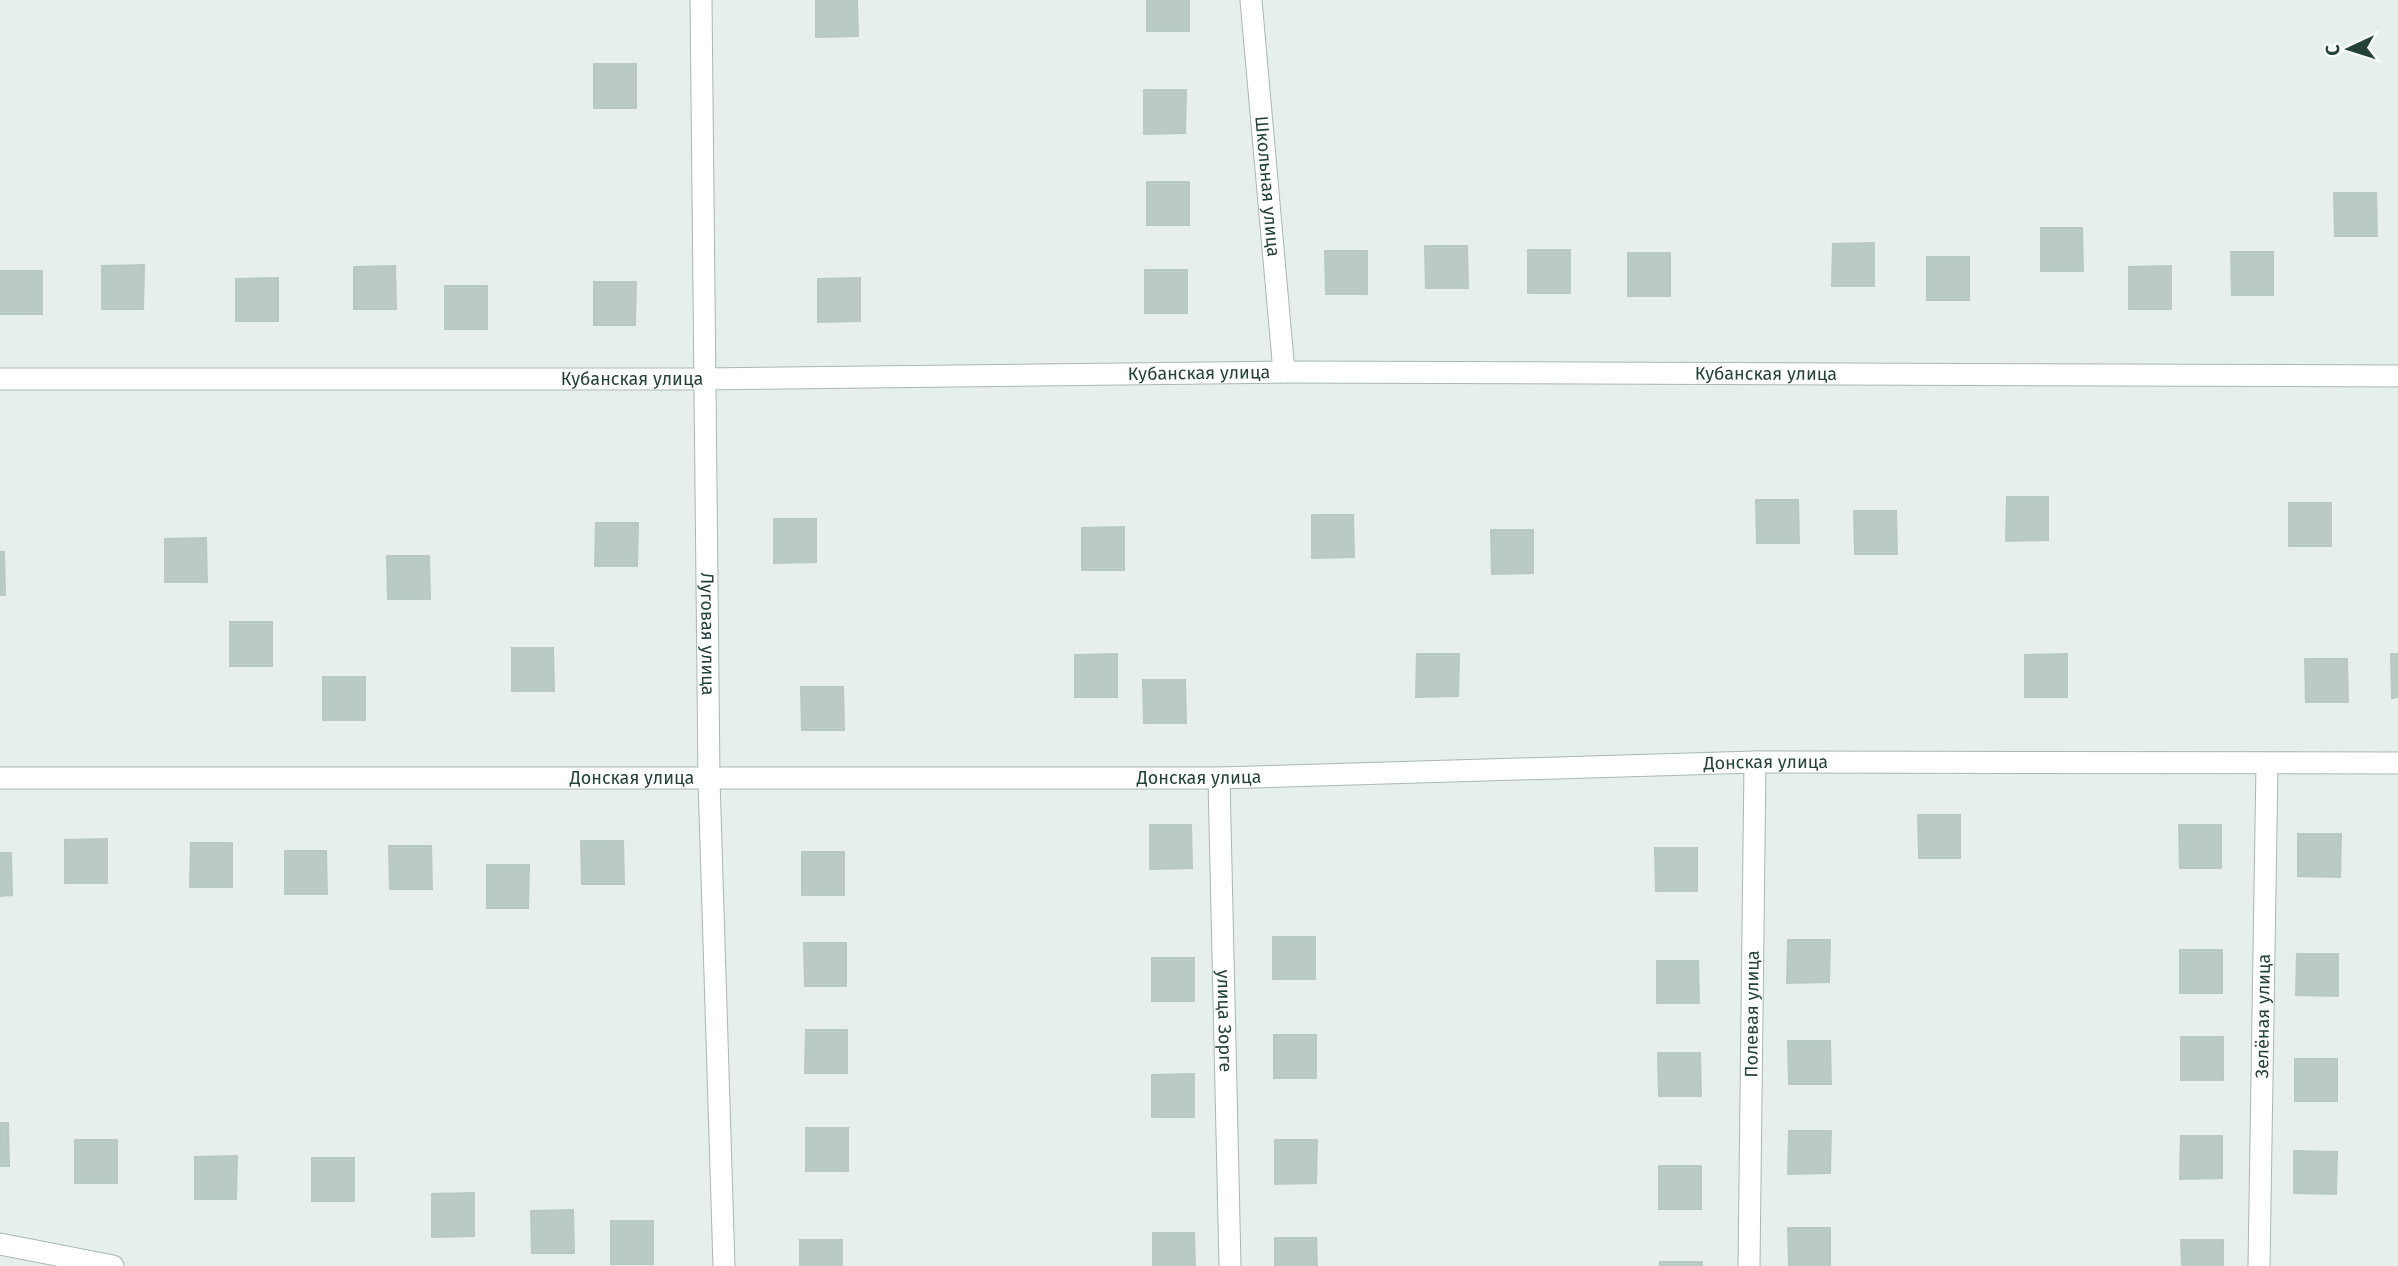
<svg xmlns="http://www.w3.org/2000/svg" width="2398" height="1266" font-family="'Fira Sans',sans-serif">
<rect width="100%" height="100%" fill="#e6efeb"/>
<path fill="#bbcac4" stroke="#b8c9c2" stroke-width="2" d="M816,0H857L858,36L816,37Z
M1147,0H1189V31H1147Z
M594,64H636V108H594Z
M1144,90H1186L1185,133L1144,134Z
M1147,182H1189V225H1147Z
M2334,193H2376L2377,236H2335Z
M2041,228H2082L2083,271H2041Z
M1874,243V286H1832L1833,244Z
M1425,246H1467L1468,288H1426Z
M1528,250H1570V293H1528Z
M1325,251H1367V294H1326Z
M2231,252H2273V295H2232Z
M1628,253H1670V296H1628Z
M1927,257H1969V300H1927Z
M144,265L143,309H102V266Z
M395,266L396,309H354V267Z
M2171,266V309H2129V267Z
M1145,270H1187V313H1145Z
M0,271H42V314H0Z
M278,278V321H236V279Z
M860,278V321L818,322V279Z
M594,282H636L635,325H594Z
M445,286H487V329H445Z
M2007,497H2048V540L2006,541Z
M1756,500H1798L1799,543H1757Z
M2289,503H2331V546H2289Z
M1854,511H1896L1897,554H1855Z
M1312,515H1353L1354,557L1312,558Z
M774,519H816V562L774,563Z
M596,523H638L637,566H595Z
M1124,527V570H1082V528Z
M1491,530H1533V573L1492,574Z
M206,538L207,582H165V539Z
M0,552H4L5,595H0Z
M387,556H429L430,599H388Z
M230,622H272V666H230Z
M512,648H553L554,691H512Z
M1117,654V697H1075V655Z
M1417,654H1459L1458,696L1416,697Z
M2067,654V697H2025V655Z
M2391,654H2398V697L2392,698Z
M2305,659H2347L2348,702H2306Z
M323,677H365V720H323Z
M1143,680H1185L1186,723H1144Z
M801,687H843L844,730H802Z
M1918,815H1960V858H1919Z
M1150,825H1191L1192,868L1150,869Z
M2179,825H2221V868H2180Z
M2298,834H2341L2340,877L2298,876Z
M107,839V883H65V840Z
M581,841H623L624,884H582Z
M191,843H232V887H190Z
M389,846H431L432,889H390Z
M1655,848H1697V891H1656Z
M285,851H326L327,894H285Z
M802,852H844V895H802Z
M0,853H11L12,895L0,896Z
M487,865H529L528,908H487Z
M1273,937H1315V979H1273Z
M1788,940H1830L1829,982L1787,983Z
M804,943H846V986H805Z
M2180,950H2222V993H2180Z
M2297,954H2338V996L2296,995Z
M1152,958H1194V1001H1152Z
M1657,961H1698L1699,1003H1657Z
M806,1030H847V1073H805Z
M1274,1035H1316V1078H1274Z
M2181,1037H2223V1080H2181Z
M1788,1041H1830L1831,1084H1789Z
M1658,1053H1700L1701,1096H1659Z
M2295,1059H2337V1101H2295Z
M1194,1074V1117H1152V1075Z
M0,1123H8L9,1166H0Z
M806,1128H848V1171H806Z
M1789,1131H1831L1830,1173L1788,1174Z
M2181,1136H2222V1178L2180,1179Z
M75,1140H117V1183H75Z
M1275,1140H1317L1316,1183L1275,1184Z
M2294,1151L2337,1152L2336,1194L2294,1193Z
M237,1156L236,1199H195V1157Z
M312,1158H354V1201H312Z
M1659,1166H1701V1209H1659Z
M474,1193V1236L432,1237V1194Z
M573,1210L574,1253H532L531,1211Z
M611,1221H653V1264H611Z
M1788,1228H1830V1266H1789Z
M1153,1233H1194L1195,1266H1153Z
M1275,1238H1316L1317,1266H1275Z
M800,1240H842V1266H800Z
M2181,1240H2223V1266H2182Z
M1660,1262H1702V1266H1660Z"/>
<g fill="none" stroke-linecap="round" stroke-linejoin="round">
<defs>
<g id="street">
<path id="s1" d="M701,0L709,780L724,1266"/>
<path id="s2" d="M1251,0L1284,372"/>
<path id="s3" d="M0,379H704L1284,372L2398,376"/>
<path id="s4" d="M0,778H1219L1755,762L2398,763"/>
<path id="s5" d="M1219,778L1230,1266"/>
<path d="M0,1244L113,1266"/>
<path id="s6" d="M1749,1266L1755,762"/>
<path id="s7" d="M2259,1266L2267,764"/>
</g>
</defs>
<use href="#street" stroke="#a8b8b2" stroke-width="23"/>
<use href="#street" stroke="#fff" stroke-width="21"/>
</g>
<g text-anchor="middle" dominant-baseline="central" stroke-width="5" stroke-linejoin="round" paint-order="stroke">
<g font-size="18" fill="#24423a" stroke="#f7fbf9">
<text stroke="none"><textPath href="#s2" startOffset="187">Школьная улица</textPath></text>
<text stroke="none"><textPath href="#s3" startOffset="1199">Кубанская улица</textPath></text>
<text stroke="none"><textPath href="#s3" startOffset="1766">Кубанская улица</textPath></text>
<text stroke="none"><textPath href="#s3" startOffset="632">Кубанская улица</textPath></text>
<text stroke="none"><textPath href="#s1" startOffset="634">Луговая улица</textPath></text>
<text stroke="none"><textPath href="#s4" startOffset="1766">Донская улица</textPath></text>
<text stroke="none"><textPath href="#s4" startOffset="1199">Донская улица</textPath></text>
<text stroke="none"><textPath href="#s4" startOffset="632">Донская улица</textPath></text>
<text stroke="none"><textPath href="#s6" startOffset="252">Полевая улица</textPath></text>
<text stroke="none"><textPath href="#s7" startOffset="250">Зелёная улица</textPath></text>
<text stroke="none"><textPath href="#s5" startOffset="243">улица Зорге</textPath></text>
</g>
</g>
<g transform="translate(2349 49) rotate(266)" stroke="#f7fbf9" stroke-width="5" paint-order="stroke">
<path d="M0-5L12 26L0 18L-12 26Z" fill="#24423a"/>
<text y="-10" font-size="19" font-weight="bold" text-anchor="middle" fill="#24423a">С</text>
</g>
</svg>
